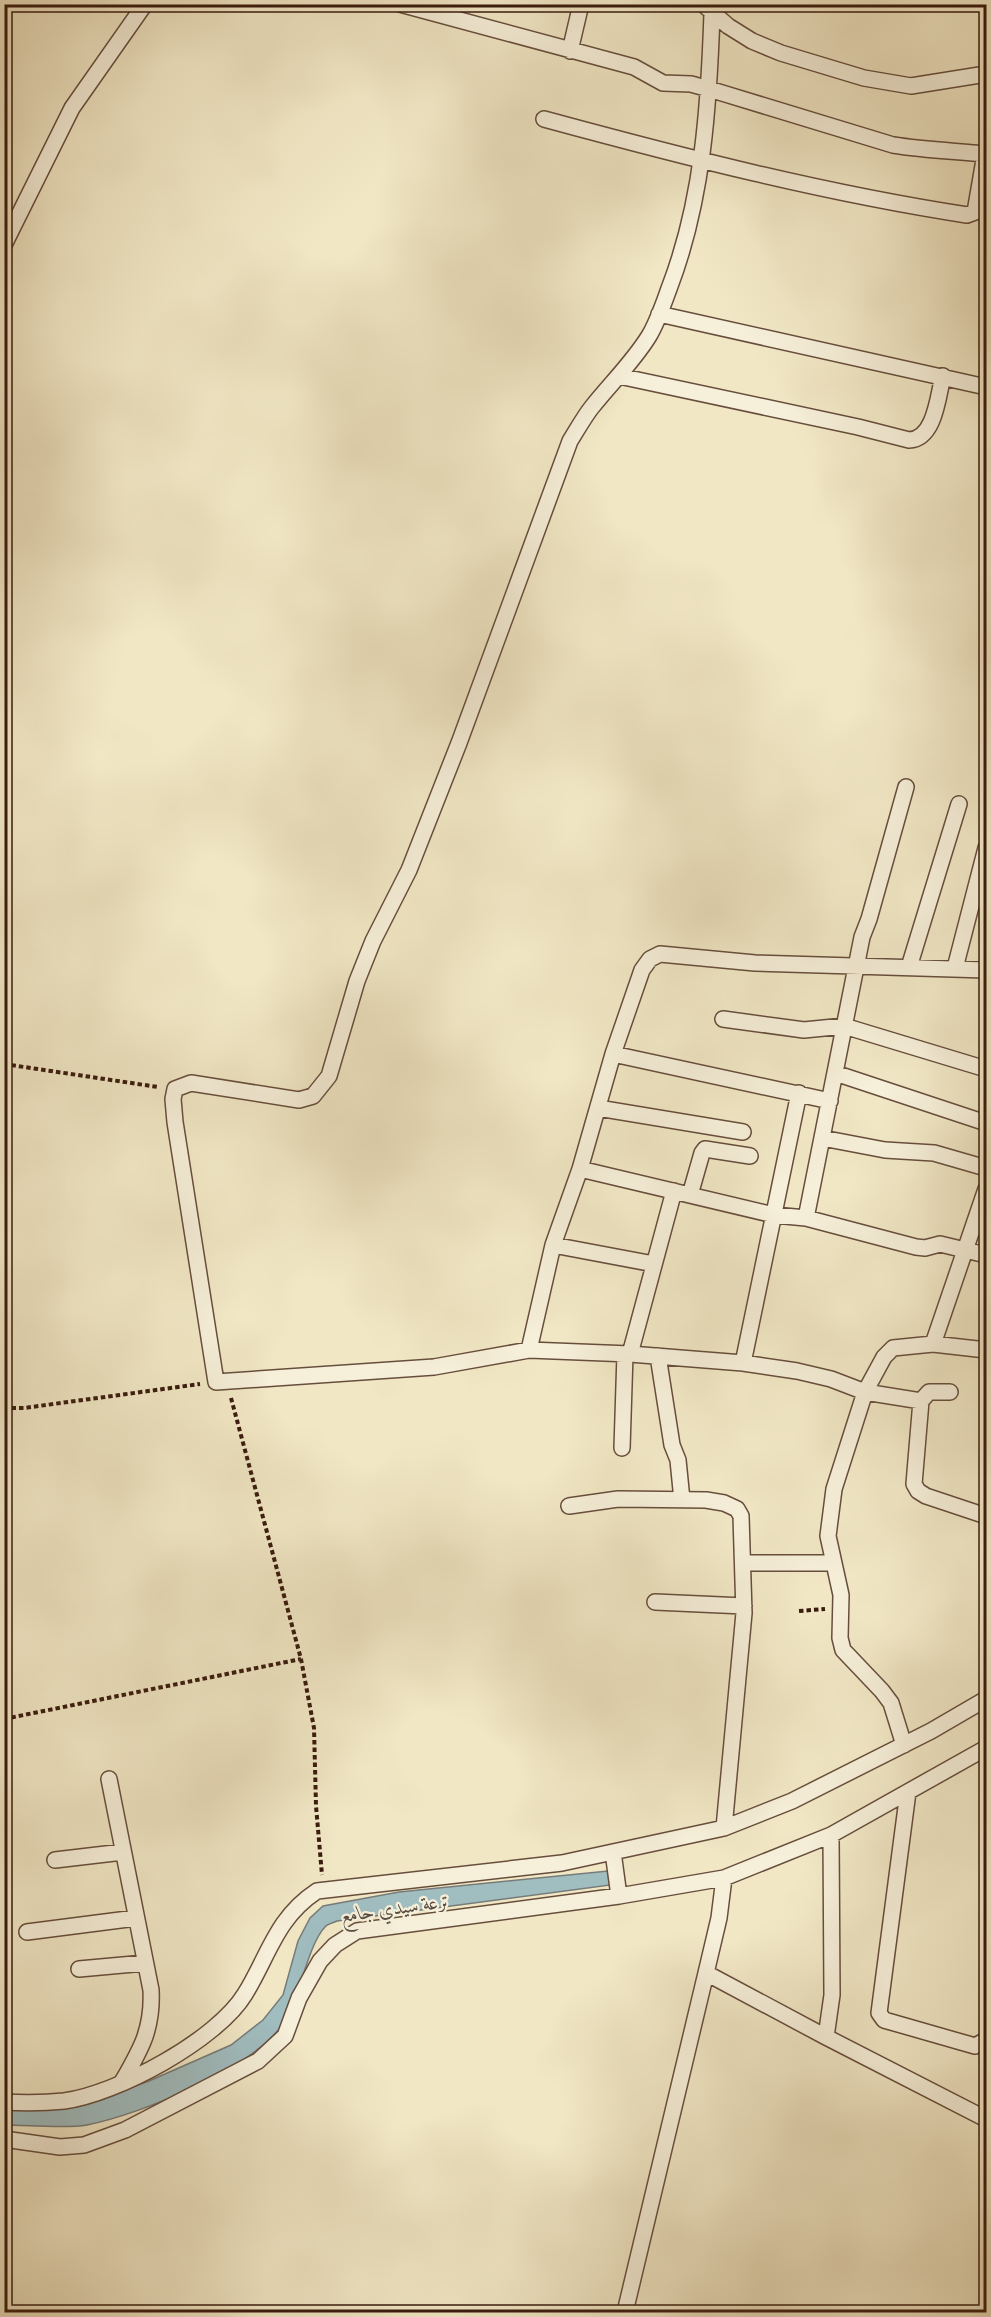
<svg xmlns="http://www.w3.org/2000/svg" width="991" height="2317" font-family="'Gentium Book Plus',Amiri,serif">
<rect width="100%" height="100%" fill="#f1e7c5"/>
<filter id="stains"><feTurbulence type="fractalNoise" baseFrequency=".00333" numOctaves="4"/><feColorMatrix values="0 0 0 0 .2 0 0 0 0 .09 0 0 0 0 .02 0 0 0 .5 -.17"/></filter>
<radialGradient id="worn" r=".72"><stop offset=".6" stop-color="#630" stop-opacity="0"/><stop offset="1" stop-color="#630" stop-opacity=".3"/></radialGradient>
<path fill="#a0bdc0" stroke="#777c79" stroke-width="1.5" d="M608,1871L618,1884L337,1921C333,1923 327,1924 325,1927C310,1942 300,1991 290,2012C266,2065 142,2114 87,2125C66,2129 27,2125 5,2125V2109L84,2105L149,2081L231,2045L263,2020L283,1995L298,1941L310,1918L323,1906L399,1892Z"/>
<g fill="none" stroke-linecap="round" stroke-linejoin="round">
<defs>
<path id="minor" d="M400,4L634,67L663,83L691,84L709,89L893,145C924,150 955,151 986,154
M703,4L728,26L752,41L781,53L864,78L911,86L986,74
M712,13C709,105 703,199 670,286C664,302 658,321 649,336C633,362 611,383 592,407C584,417 577,430 570,441L459,743L409,870L373,941L357,981L329,1076L313,1096L299,1100L191,1083L175,1089L173,1099L175,1122L216,1382L434,1367L529,1350L630,1354L743,1363L797,1371L831,1379L865,1392L921,1401L929,1392H950
M570,51L581,4
M544,119C684,157 824,193 967,215L975,212L985,154
M4,245L72,108L145,4
M659,314L986,387
M619,376L858,427L909,440C935,439 938,396 943,376
M909,967L959,804
M955,968L986,848
M723,1019L804,1030L844,1026L986,1069
M613,1054L830,1101
M835,1073L986,1123
M598,1108L743,1132
M822,1138L885,1150L934,1153L986,1168
M580,1169L774,1215L806,1218L916,1247L925,1248L940,1244L986,1255
M690,1195L702,1153L705,1149L750,1156
M806,1218L862,937L869,919L906,787
M553,1245L654,1264
M933,1344L986,1189
M529,1350L553,1245L580,1169L613,1054L642,970L650,959L660,954L755,963L986,970
M630,1354L674,1191
M658,1356L672,1445L678,1460L682,1500
M743,1363L799,1093
M921,1401L914,1484L918,1491L926,1496L986,1516
M622,1448L625,1354
M569,1506L618,1499L706,1500L724,1503L737,1509L741,1516L744,1613L724,1828
M743,1563H834
M655,1602L744,1606
M904,1745L891,1703L882,1691L843,1650L840,1638L841,1595L828,1536L834,1489L865,1392L884,1357L893,1348L933,1344L986,1350
M109,1779L151,1990C153,2029 141,2049 122,2082
M908,1792L879,2013L884,2020L975,2046L986,2040
M613,1852L619,1896
M55,1860L123,1852
M27,1932L136,1918
M79,1969L145,1963
M706,1973L826,2037L986,2119
M826,2037L832,1995L831,1835
M4,2102C24,2103 44,2103 64,2101C117,2094 217,2040 245,1994C269,1955 276,1918 317,1891L562,1863L724,1828L792,1801L931,1731L986,1699
M4,2139L60,2147L84,2145L125,2130L258,2061L285,2036L299,1998L320,1961L335,1945L357,1931L619,1896L724,1878L831,1835L986,1748
M625,2312L706,1973L719,1918L724,1878"/>
</defs>
<use href="#minor" stroke="#674e3c" stroke-width="18"/>
<path stroke="#391b0e" stroke-width="4" stroke-dasharray="4.5 3" stroke-linecap="butt" d="M4,1064L158,1087
M231,1398L301,1659L314,1728L316,1806L322,1875
M4,1408H24L200,1384
M799,1611L825,1609
M4,1719L301,1659"/>
<use href="#minor" stroke="#f6efd9" stroke-width="15"/>
</g>
<g text-anchor="middle" dominant-baseline="central" stroke-width="4.5" stroke-linejoin="round" paint-order="stroke">
<g font-size="20" font-style="italic" fill="#584c43" stroke="#f6efd9">
<text transform="translate(395 1907) rotate(-8)">ترعة سيدي جامع</text>
</g>
</g>
<rect width="991" height="2317" fill="none" stroke="#f1e7c5" stroke-width="24"/>
<rect x="6" y="6" width="979" height="2305" fill="none" stroke="#391b0e" stroke-width="3"/>
<rect x="12" y="12" width="967" height="2293" fill="none" stroke="#391b0e" stroke-width="1.5"/>
<rect width="100%" height="100%" filter="url(#stains)"/>
<rect width="100%" height="100%" fill="url(#worn)"/>
</svg>
